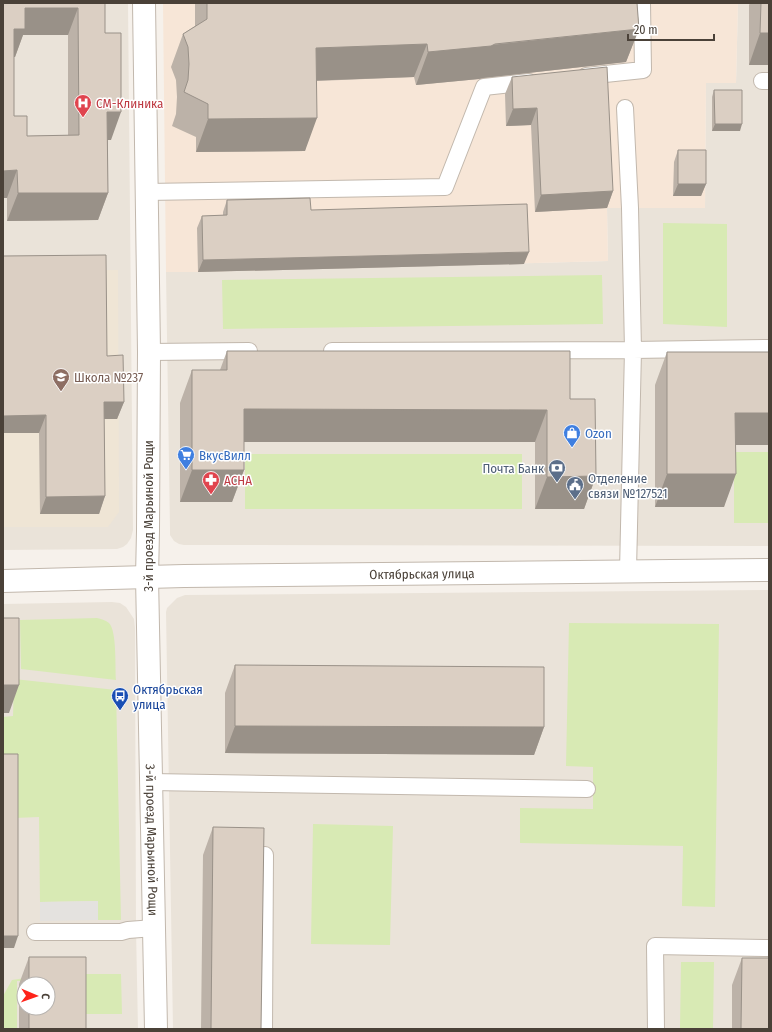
<svg xmlns="http://www.w3.org/2000/svg" width="772" height="1032" font-family="'Fira Sans Condensed',sans-serif">
<rect width="100%" height="100%" fill="#f6f1eb"/>
<path fill="#eae3d9" fill-rule="evenodd" d="M3,3H128L133,530L131,538L127,544L123,547L117,549L3,550Z
M738,3H769V546L184,545L179,544L174,541L170,535V529L166,272H198L608,261L607,208H705L706,83H736Z
M769,590V1029H173L166,612L167,608L177,598L185,595Z
M112,602L120,603L126,607L134,619L135,628L136,929L138,1029H3V604ZM24,984H48V1008H24Z"/>
<path fill="#f7e6d7" d="M163,3H738L736,83H706L705,208H607L608,261L198,272H166Z"/>
<path fill="#efe5d5" d="M118,270L119,512L108,527H3V271Z"/>
<path fill="#d8eab4" d="M663,223L727,224V327L663,324Z
M602,275L603,324L223,329L222,280Z
M734,452H769V523H734Z
M245,454H522V509H245Z
M97,618C101,619 105,620 109,623C117,631 115,667 116,680L21,669L20,620Z
M569,623L719,624L715,907L682,906L683,846L520,843V808L593,809V767L566,766Z
M14,679L116,690L121,920H98L97,901L40,902L39,817L14,818L3,766V717L13,716Z
M313,824L393,826L390,945L311,944Z
M681,962H714L713,1029H680Z
M51,974H121L122,1014H83L79,982L17,981V1029H3V996L12,980Z"/>
<path fill="#e4e2df" d="M98,901V920L40,921V902Z"/>
<g fill="none" stroke-linecap="round" stroke-linejoin="round">
<defs>
<path id="service" d="M586,76L643,70L642,3
M762,81H769
M625,108L630,208L633,350L769,348
M146,192L445,187L484,87L529,82
M332,351L633,350L628,571
M149,352L249,351
M151,782L587,789
M35,932H121L128,930L154,928
M264,1029L265,855
M656,1029L655,946L769,948"/>
<g id="tertiary">
<path id="s1" d="M144,3L149,352L148,531L147,577L156,1029"/>
<path id="s2" d="M3,581L184,576L769,570"/>
</g>
</defs>
<use href="#service" stroke="#c2b8ad" stroke-width="18"/>
<use href="#tertiary" stroke="#c2b8ad" stroke-width="24"/>
<use href="#service" stroke="#fff" stroke-width="16"/>
<use href="#tertiary" stroke="#fff" stroke-width="22"/>
</g>
<path fill="#bcb2a8" fill-rule="evenodd" d="M3,3H105V33L111,140H108V193L98,220L7,221V198H3ZM23,35H68V135L27,136L14,116V57H15Z
M195,3H637L639,29L626,62L483,78L479,79L416,85L414,77L317,81L305,151L196,152V137L172,126L176,114L177,97L176,80L171,67L183,34L195,26Z
M750,3H769V65H749V5Z
M512,77L613,191L607,208L535,212L531,125L506,126L505,94Z
M714,90L740,131H712V97Z
M678,150L706,184L701,196H673L674,162Z
M227,200L311,210L524,264L198,272L197,228L202,216L223,215V212Z
M3,256L107,356L124,402L117,419H104L105,496L99,514H40L39,433H3Z
M227,351L570,399L596,476L584,509H535V442H244V470L232,502H180V403L192,370H220Z
M667,352L736,445L724,507H655V385Z
M235,665L544,727L534,755L225,753V693Z
M213,827L261,1029H201L203,855Z
M29,957L86,1029H19V984ZM24,984H48V1008H24Z
M742,958L769,1029H732V985Z"/>
<path fill="#999188" d="M25,8H78L68,35H23L15,57H4L14,29Z
M639,29L626,62L483,78L479,79L416,85L428,52Z
M760,33H769V65H749Z
M427,44L414,77L304,81L316,48Z
M537,108L531,125L506,126L513,109Z
M107,112H121L111,140H97Z
M317,118L305,151L196,152L208,119Z
M715,124H742L740,131H712Z
M17,170L7,198H3V171Z
M678,184H706L701,196H673Z
M613,191L607,208L535,212L541,195Z
M18,193H108L98,220L7,221Z
M529,252L524,264L198,272L203,260Z
M104,402H124L117,419H98Z
M244,409L547,410L535,442H232Z
M735,413H769V445H723Z
M46,415L39,433H3V416Z
M192,470H244L232,502H180Z
M667,474H736L724,507H655Z
M596,476L584,509H535L547,477Z
M105,496L99,514H40L46,497Z
M3,685H19L9,713H3Z
M235,726L544,727L534,755L225,753Z
M3,936H18L14,948H3Z"/>
<path fill="#dbcfc3" stroke="#999188" fill-rule="evenodd" d="M3,3H105V33H121V112H107L108,193H18L17,170L3,171ZM25,8H78L79,135L27,136V116H14V29H25Z
M207,3H637L639,29L495,44L491,46L428,52L427,44L316,48L317,118L208,119V104L184,92L188,80L189,64L188,47L183,34L207,19Z
M761,3H769V33H760Z
M607,67L613,191L541,195L537,108L513,109L512,77Z
M714,90H742V124H715Z
M678,150H706V184H678Z
M310,198L311,210L527,204L529,252L203,260L202,216L227,215V200Z
M106,255L107,356L123,355L124,402H104L105,496L46,497V415L3,416V256Z
M227,351H570V399H595L596,476L547,477V410L244,409V470H192V370H227Z
M667,352H769V413H735L736,474H667Z
M3,618H19V685H3Z
M235,665L544,667V727L235,726Z
M3,754H18V936H3Z
M213,827L264,828L261,1029H211Z
M29,957H86V1029H29V1008H48V984H29Z
M742,958H769V1029H741Z"/>
<defs>
<symbol id="hospital-pin" viewBox="-11 -11 22 30"><path d="M0 17L-7.5 6A9.5 9.5 0 1 1 7.5 6Z" fill="#e0444e" stroke="#fff"/><path d="M-5-5h3v3.5h4V-5h3V5h-3V1.5h-4V5h-3Z" fill="#fff"/></symbol>
<symbol id="school-pin" viewBox="-11 -11 22 30"><path d="M0 17L-7.5 6A9.5 9.5 0 1 1 7.5 6Z" fill="#8d6e63" stroke="#fff"/><path d="M0-5L7-2L0 1L-7-2ZM-4 1L0 2.5L4 1V4Q0 6-4 4Z" fill="#fff"/></symbol>
<symbol id="shop-pin" viewBox="-11 -11 22 30"><path d="M0 17L-7.5 6A9.5 9.5 0 1 1 7.5 6Z" fill="#3f7fe0" stroke="#fff"/><path d="M-5-2.5h2.3a2.7 3.5 0 0 1 5.4 0H5L5.5 6h-11ZM-1.5-2.5h3a1.5 2.3 0 0 0-3 0Z" fill="#fff"/></symbol>
<symbol id="supermarket-pin" viewBox="-11 -11 22 30"><path d="M0 17L-7.5 6A9.5 9.5 0 1 1 7.5 6Z" fill="#3f7fe0" stroke="#fff"/><path d="M-6-5.5h2.5l.6 2H6L4.5 2H-2.5L-4.4-4H-6ZM-1.5 3.2a1.3 1.3 0 1 0 .1 0ZM3 3.2a1.3 1.3 0 1 0 .1 0Z" fill="#fff"/></symbol>
<symbol id="bank-pin" viewBox="-11 -11 22 30"><path d="M0 17L-7.5 6A9.5 9.5 0 1 1 7.5 6Z" fill="#5c6f8a" stroke="#fff"/><path d="M-6-4H6V4H-6ZM0-2.3a2.3 2.3 0 1 0 0 4.6a2.3 2.3 0 1 0 0-4.6Z" fill="#fff"/></symbol>
<symbol id="pharmacy-pin" viewBox="-11 -11 22 30"><path d="M0 17L-7.5 6A9.5 9.5 0 1 1 7.5 6Z" fill="#e0444e" stroke="#fff"/><path d="M-2-6h4v4h4v4h-4v4h-4v-4h-4v-4h4Z" fill="#fff"/></symbol>
<symbol id="civic-pin" viewBox="-11 -11 22 30"><path d="M0 17L-7.5 6A9.5 9.5 0 1 1 7.5 6Z" fill="#5c6f8a" stroke="#fff"/><path d="M-.6-6.5H3V-4.5H.6V-3L4-1V1h2V6H-6V1h2V-1L-.6-3ZM-1.2 2.5V6h2.4V2.5Z" fill="#fff"/></symbol>
<symbol id="bus-pin" viewBox="-11 -11 22 30"><path d="M0 17L-7.5 6A9.5 9.5 0 1 1 7.5 6Z" fill="#1a4fb4" stroke="#fff"/><path d="M-5-6H5V4H4V6H2V4H-2V6H-4V4H-5ZM-3.5-4V0h7V-4ZM-3.5 1.2v1.5H-2V1.2ZM2 1.2v1.5H3.5V1.2Z" fill="#fff"/></symbol>
</defs>
<g fill-rule="evenodd">
<use href="#hospital-pin" x="73" y="93" width="20" height="27"/>
<use href="#school-pin" x="51" y="367" width="20" height="27"/>
<use href="#shop-pin" x="562" y="423" width="20" height="27"/>
<use href="#supermarket-pin" x="176" y="445" width="20" height="27"/>
<use href="#bank-pin" x="547" y="458" width="20" height="27"/>
<use href="#pharmacy-pin" x="201" y="470" width="20" height="27"/>
<use href="#civic-pin" x="565" y="475" width="20" height="27"/>
<use href="#bus-pin" x="110" y="686" width="20" height="27"/>
</g>
<g text-anchor="middle" dominant-baseline="central" stroke-width="3" stroke-linejoin="round" paint-order="stroke">
<g font-size="13" fill="#be3a42" stroke="#fff" text-anchor="start">
<text x="96" y="103">СМ-Клиника</text>
<text x="224" y="480">АСНА</text>
</g>
<g font-size="13" fill="#785e54" stroke="#fff" text-anchor="start">
<text x="74" y="377">Школа №237</text>
</g>
<g font-size="13" fill="#366cbe" stroke="#fff" text-anchor="start">
<text x="585" y="433">Ozon</text>
<text x="199" y="455">ВкусВилл</text>
</g>
<g font-size="13" fill="#4e5e75" stroke="#fff" text-anchor="end">
<text x="544" y="468">Почта Банк</text>
<text x="588" y="478" text-anchor="start">Отделение<tspan x="588" dy="15">связи №127521</tspan></text>
</g>
<g font-size="13" fill="#4a4138" stroke="#fff">
<text transform="translate(148 516) rotate(-90)">3-й проезд Марьиной Рощи</text>
<text stroke="none"><textPath href="#s2" startOffset="419">Октябрьская улица</textPath></text>
<text stroke="none"><textPath href="#s1" startOffset="837">3-й проезд Марьиной Рощи</textPath></text>
</g>
<g font-size="13" fill="#164399" stroke="#fff" text-anchor="start">
<text x="133" y="689">Октябрьская<tspan x="133" dy="15">улица</tspan></text>
</g>
</g>
<rect width="772" height="1032" fill="none" stroke="#4a4138" stroke-width="8"/>
<g transform="translate(36 996) rotate(92)"><circle r="19" fill="#ffffff" stroke="#b7b3af"/>
<path d="M0-3L7 15L0 10L-7 15Z" fill="#fe231a"/>
<text y="-6" font-size="11" font-weight="bold" text-anchor="middle" fill="#4a4138">С</text>
</g>
<path d="M628 34v6h86v-6" fill="none" stroke="#4a4138" stroke-width="2"/>
<text x="634" y="34" font-size="12" fill="#4a4138" stroke="#ffffff" stroke-width="3" paint-order="stroke">20 m</text>
</svg>
